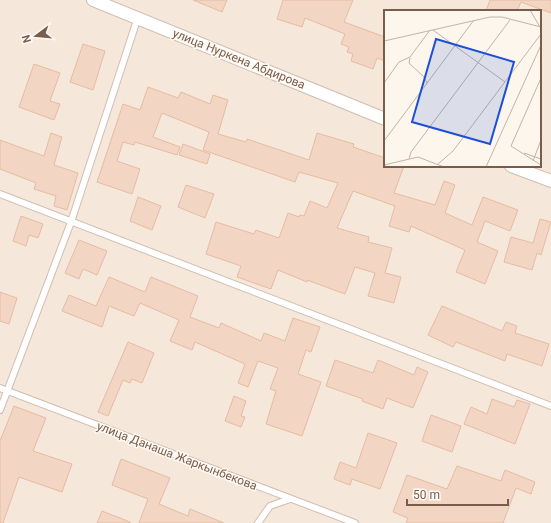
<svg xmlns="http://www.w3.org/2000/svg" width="551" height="523" font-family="Roboto,sans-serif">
<rect width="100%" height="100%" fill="#fdf6ec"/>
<path fill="#f5e8da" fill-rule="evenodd" d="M0,0H551V523H0ZM385,11H540V166H385Z"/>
<path fill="#f3d5c3" stroke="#e6bba3" d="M193,0H227L222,12Z
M283,0H353L344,22L385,37V61L377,58L373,69L351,61L353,54L347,52L349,47L341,44L345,34L305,18L302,27L277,19Z
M490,0H551V13L521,2L517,11H486Z
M83,44L105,51L93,90L70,82Z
M34,64L60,73L50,101L60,104L54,120L19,107Z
M148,87L178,98L181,92L210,104L213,95L228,100L218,134L246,142L247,139L309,160L317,133L354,144L353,147L385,158V166H404L394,193L435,205L444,181L455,185L445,213L472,225L483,197L518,210L510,231L485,221L477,242L498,251L485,284L456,272L465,250L411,226L409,232L389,226L395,206L353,191L337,228L369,237L368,242L392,248L385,273L401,277L394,303L368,296L375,273L355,267L345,294L307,280V282L278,270L271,289L237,277L241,266L206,254L216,222L254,234L256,230L279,238L288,213L299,217L300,215L304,216L310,201L327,208L338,183L299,172L295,182L203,150L209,132L162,113L153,137L180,147L177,155L135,142L134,145L123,142L117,161L140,169L132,194L97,182L123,104L140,110Z
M51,133L62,137L54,165L78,173L67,210L54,206L56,196L34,189L36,183L0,169V140L44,156Z
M183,144L210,154L207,164L179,155Z
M186,185L214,194L205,218L178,207Z
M138,197L161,206L152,230L130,221Z
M21,216L43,224L38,238L29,235L26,246L13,241Z
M540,219L551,222L541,255L537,253L532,270L504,262L511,237L533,243Z
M79,240L107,251L97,275L83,269L79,279L65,273Z
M109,277L145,292L151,277L198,296L190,317L219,328L221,323L261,341L264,333L285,341L293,318L320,327L311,352L306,350L298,374L321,382L302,436L266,424L276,391L270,389L278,368L258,361L248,387L238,383L245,364L195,342L192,350L170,341L179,320L140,303L134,316L109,306L102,327L62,311L69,295L96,306Z
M0,292L17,298L9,324L0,321Z
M442,306L502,331L506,322L517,326L515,333L549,344L542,366L507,354L505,361L456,342L453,347L428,335Z
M128,342L154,353L142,383L132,379L130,383L123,380L108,416L98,412Z
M335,360L373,373L378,360L414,375L417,367L428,372L413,408L387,398L383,409L362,401L363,399L326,386Z
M234,396L246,401L241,416L245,417L241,427L225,421Z
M492,399L514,407L517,400L530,404L515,444L464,424L471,407L487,414Z
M14,406L46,418L33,451L72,464L62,492L19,477L3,523H0V441Z
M431,415L461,426L452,452L422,441Z
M368,433L397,443L380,489L352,479L350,485L334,479L340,462L356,468Z
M121,459L170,478L159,504L188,516L190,509L224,523H139L148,499L112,485Z
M457,466L501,481L505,470L535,482L531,494L516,488L503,523H406L408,518L393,512L407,475L447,489Z
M102,511L130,522V523H97Z"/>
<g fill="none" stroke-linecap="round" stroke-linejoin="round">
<defs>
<path id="service" d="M0,194L551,406
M0,388L355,523
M0,410L71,222L138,17
M258,523L270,506L290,499"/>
<path id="minor" d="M93,0L385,119
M511,166L551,181"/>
</defs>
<use href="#service" stroke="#d1beb0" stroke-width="8"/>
<use href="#minor" stroke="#d1beb0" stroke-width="14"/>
<use href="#service" stroke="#fff" stroke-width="6"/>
<use href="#minor" stroke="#fff" stroke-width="12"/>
</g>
<g text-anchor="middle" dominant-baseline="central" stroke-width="3" stroke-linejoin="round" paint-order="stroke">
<g font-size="12" fill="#7a5c4d" stroke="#fffaf3">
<text transform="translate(239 59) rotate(22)">улица Нуркена Абдирова</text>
<text transform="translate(177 456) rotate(21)">улица Данаша Жаркынбекова</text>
</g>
</g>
<g transform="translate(384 10)">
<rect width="157" height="157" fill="#fdf6ec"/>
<path fill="none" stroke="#c5b3a7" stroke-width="1" d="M146,0L156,17M49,20L121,72M0,31L106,7H118L157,17M26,48L25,53L40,67L43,73M157,68L127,136L157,155M0,73L15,52L26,47L46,20M0,131L90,10M140,143L157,149M25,149L27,142L126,10M149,151L157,130M54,154L69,141L157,24M0,155L34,147L60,157M102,157L157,35"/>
<path fill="#1d4ed8" fill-opacity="0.15" stroke="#1d4ed8" stroke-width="2" d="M52,29L130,52L106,134L28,112Z"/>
<rect width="157" height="157" fill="none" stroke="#7a5c4d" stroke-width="2"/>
</g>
<g transform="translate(36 36) rotate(254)" stroke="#fffaf3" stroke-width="3" paint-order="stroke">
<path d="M0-3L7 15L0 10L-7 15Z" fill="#7a5c4d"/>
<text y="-6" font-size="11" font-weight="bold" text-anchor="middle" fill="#7a5c4d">N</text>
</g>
<path d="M407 499v6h101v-6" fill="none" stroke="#7a5c4d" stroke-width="2"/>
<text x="413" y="499" font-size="12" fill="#7a5c4d" stroke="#fffaf3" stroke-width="3" paint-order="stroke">50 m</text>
</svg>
